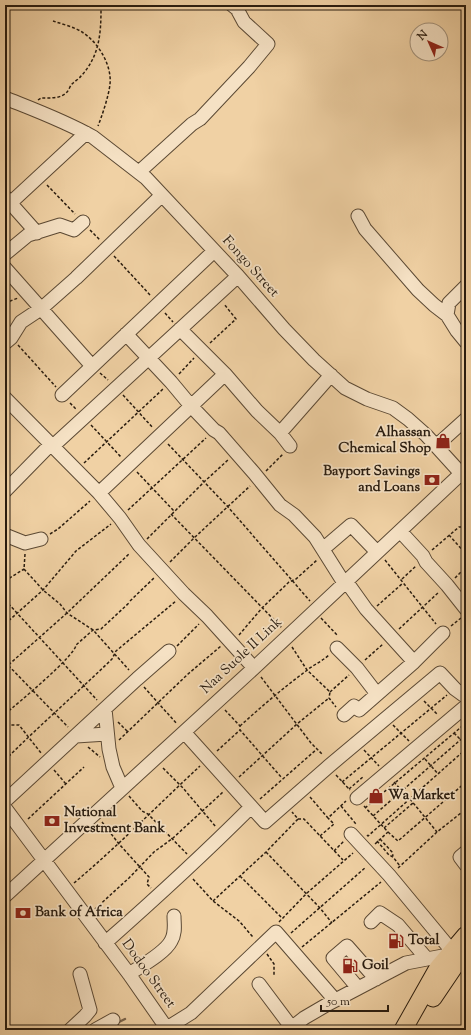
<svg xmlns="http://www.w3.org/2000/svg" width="471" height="1035" font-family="'Sorts Mill Goudy',serif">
<rect width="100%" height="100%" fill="#f0d1a4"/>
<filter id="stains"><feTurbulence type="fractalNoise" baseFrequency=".005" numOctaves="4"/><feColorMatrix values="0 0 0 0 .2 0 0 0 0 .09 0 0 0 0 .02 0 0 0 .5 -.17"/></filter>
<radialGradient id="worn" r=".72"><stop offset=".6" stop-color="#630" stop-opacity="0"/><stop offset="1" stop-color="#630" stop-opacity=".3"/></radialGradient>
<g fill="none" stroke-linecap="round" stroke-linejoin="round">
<path stroke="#78634a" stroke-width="2.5" d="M117,1023L125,1019"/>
<defs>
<path id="minor" d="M5,98C35,110 65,121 93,137L146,178L238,276L284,329L314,360L345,388L367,399L393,408L408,419L426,435L466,479
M139,172L192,124L200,119L249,67L268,44L244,22L237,9L232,5
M5,197L37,233
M5,208L86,133
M358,216L365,229L418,290L434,305L447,315
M5,254L28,235L60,225L74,230L83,222
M5,268L92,366
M466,286L449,303L447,315L457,331L466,342
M180,329L225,374L257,411L280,433
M126,334L171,382L191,406L214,430L219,433L254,473L280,505L294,515L315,537L344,583
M5,343L11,338L21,322L42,308L76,278L162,195
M62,395L214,251
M5,398L99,493L120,518L139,545L184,594L207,616L254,668
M53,446L238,276
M290,446L280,433L331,375
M436,446L466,419
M5,491L51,444
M99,493L225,374
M400,531L423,556L426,562L447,585L466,609
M5,535L25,543L41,539
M323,549L351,525L377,552
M346,581L366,609L414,662
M337,648L357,668L377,694
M105,709L109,749L113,767L122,788
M344,715L354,706L359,710L414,662L443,633
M184,732L265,822L329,766L440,673L455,689L466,697
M76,736L107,734
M357,798L466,706
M5,801L137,679L169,651
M5,808L129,974L168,1030
M351,834L389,875L452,951
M466,852L460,857L466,865
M5,896L254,668L466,469
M371,922L380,913L398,925L427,959
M105,943C155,899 204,854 251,807
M129,974C141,966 165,953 171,941C176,933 174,924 174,916
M259,984L292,1028
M358,988L333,958L347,946L376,979
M167,1028L191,1013L276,932L335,1000
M70,1030L85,1016L90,1010L80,974
M95,1030L113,1020
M289,1030L304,1018L328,1004L406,963L448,955"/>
<path id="major" d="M433,998L458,961L466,952
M403,1030L438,968L466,935"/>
</defs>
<use href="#minor" stroke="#5b4934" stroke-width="15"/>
<use href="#major" stroke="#291c0f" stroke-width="19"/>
<path stroke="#291c0f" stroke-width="1.5" stroke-dasharray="3 2" stroke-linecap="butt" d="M53,21C62,24 74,27 82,32C98,42 112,65 110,84C109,95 102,116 98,126
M38,100L41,98C49,98 61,99 67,92C69,90 70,86 72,84C75,81 79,79 81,76C99,57 101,34 101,10
M47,185L75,214
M90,230L100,240
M114,256L151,296
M5,303L18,298
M165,313L173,322
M210,343L236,319L224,304
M18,345L56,387
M100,373L108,380
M179,374L194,358
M123,395L153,428
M70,403L77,410
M91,425L121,457
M168,444L228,507L310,601
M84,463L163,389
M266,471L283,454
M137,472L174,511
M128,510L206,438
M171,514L282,628
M50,534L58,529L90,501
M449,535L466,554
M147,539L205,481L229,459
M432,550L459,527H461L466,523
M25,554L24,569L43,590L60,604L67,613L93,630L129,670
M385,560L436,624
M170,562L194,538L250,486
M455,578L466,567
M402,579L416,566
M5,581L24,569
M5,600L97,700
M130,601L155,577
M377,606L403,583
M321,618L338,636
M5,624L43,590L76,551L111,524
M451,626L461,618
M399,629L439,592
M239,635L262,608L289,582L296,579L317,560
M177,646L199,624
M292,647L307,670L330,692L329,698L336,707
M365,660L383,644
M5,662L68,727
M5,668L67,613L130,553
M261,677L311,743L323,755
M144,687L177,724
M330,692L349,675
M424,701L438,715
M225,710L240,726V730L282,778
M5,714C17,704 75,656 76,645L93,630L101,629L130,602
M5,718L10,725H19L41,753
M118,722L128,732
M393,725L409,741
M240,726C261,707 283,688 306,671C313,665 321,662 329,655
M454,733L461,740
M119,740L188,674L221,646
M88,747L100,757
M364,750L379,766
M217,751L240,730
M425,759L438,774
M5,760C40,725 77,693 112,659L116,651L176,601
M163,768L183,788L216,827
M54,770L66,784
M336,775L350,790
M239,777L297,724L329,698
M342,782L447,695
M394,782L402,791
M462,785L466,790
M349,789L364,776
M129,796L142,811L148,814L187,854
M310,797L328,818L346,801
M260,799L317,749
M410,799L437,832
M341,806L356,824
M364,806L388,832L375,844
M365,808L466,723
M373,816L466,735
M28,819L84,767
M298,819H304L343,860
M102,822L119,844L149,877L147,884L151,888
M384,828L413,803
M388,832L398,841L466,782
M367,835L368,836L466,749
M320,836L334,824L328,818
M380,839L392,852L393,856
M377,841L389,855L393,857L400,866
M334,851L344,841
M266,852L320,908L332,923
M398,868L437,832L466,809
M240,876L282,918
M193,879L213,901L239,921L253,937
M74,883C118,846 158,805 200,766
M213,901L266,852L298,819L292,812
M95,909L129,878L154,852L173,838L223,792
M279,922L307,893L353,853
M291,933L366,867
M302,947L381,882
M267,954L274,964V976"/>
<use href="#minor" stroke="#f5e1c4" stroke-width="13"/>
<use href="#major" stroke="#f0d1a4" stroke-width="17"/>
</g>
<defs>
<symbol id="shop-bare" viewBox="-9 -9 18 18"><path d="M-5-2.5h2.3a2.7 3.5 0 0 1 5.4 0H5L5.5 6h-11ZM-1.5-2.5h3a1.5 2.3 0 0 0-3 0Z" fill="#8f2418" stroke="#f5e1c4" stroke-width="2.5" paint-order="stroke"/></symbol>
<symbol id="bank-bare" viewBox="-9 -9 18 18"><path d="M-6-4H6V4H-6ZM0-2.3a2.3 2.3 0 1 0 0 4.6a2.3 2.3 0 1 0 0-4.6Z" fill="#8f2418" stroke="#f5e1c4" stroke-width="2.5" paint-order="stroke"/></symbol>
<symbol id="fuel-bare" viewBox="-9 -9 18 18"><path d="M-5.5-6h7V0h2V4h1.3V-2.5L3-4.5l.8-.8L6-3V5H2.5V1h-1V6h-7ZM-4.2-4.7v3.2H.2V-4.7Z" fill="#8f2418" stroke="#f5e1c4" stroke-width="2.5" paint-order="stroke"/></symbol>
</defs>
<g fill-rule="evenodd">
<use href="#shop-bare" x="432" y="430" width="22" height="22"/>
<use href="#bank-bare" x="421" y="469" width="22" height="22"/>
<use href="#shop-bare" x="365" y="785" width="22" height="22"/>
<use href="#bank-bare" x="41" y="810" width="22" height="22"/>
<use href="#bank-bare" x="12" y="902" width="22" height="22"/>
<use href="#fuel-bare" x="385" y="930" width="22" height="22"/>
<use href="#fuel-bare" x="339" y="955" width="22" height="22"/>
</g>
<g text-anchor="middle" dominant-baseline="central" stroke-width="3.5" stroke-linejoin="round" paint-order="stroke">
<g font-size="14" fill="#291c0f" stroke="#f5e1c4">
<text transform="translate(250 267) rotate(48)">Fongo Street</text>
<text transform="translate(242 656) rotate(-43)">Naa Suole II Link</text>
<text transform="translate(148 974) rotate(54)">Dodoo Street</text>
</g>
<g font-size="14" font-weight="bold" fill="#291c0f" stroke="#f5e1c4" text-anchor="start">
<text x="431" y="433" text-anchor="end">Alhassan<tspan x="431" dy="16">Chemical Shop</tspan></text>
<text x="420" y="472" text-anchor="end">Bayport Savings<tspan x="420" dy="16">and Loans</tspan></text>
<text x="388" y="796">Wa Market</text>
<text x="64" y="813">National<tspan x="64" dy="16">Investment Bank</tspan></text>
<text x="35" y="913">Bank of Africa</text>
<text x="408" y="941">Total</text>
<text x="362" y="966">Goil</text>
</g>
</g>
<rect width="471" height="1035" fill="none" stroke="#f0d1a4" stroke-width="20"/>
<rect x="6" y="6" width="459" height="1023" fill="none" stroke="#291c0f" stroke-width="2"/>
<rect x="10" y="10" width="451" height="1015" fill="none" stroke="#291c0f"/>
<g transform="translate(429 42) rotate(315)"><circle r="19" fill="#f5e1c4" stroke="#a3927c"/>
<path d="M0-3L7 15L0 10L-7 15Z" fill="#8f2418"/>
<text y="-6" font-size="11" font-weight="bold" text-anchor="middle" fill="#291c0f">N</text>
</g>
<path d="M321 1005v6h67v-6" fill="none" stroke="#291c0f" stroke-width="2"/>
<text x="327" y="1005" font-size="12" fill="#291c0f" stroke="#f5e1c4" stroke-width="3" paint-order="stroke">50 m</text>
<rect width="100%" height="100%" filter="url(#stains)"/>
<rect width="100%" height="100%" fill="url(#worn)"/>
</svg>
